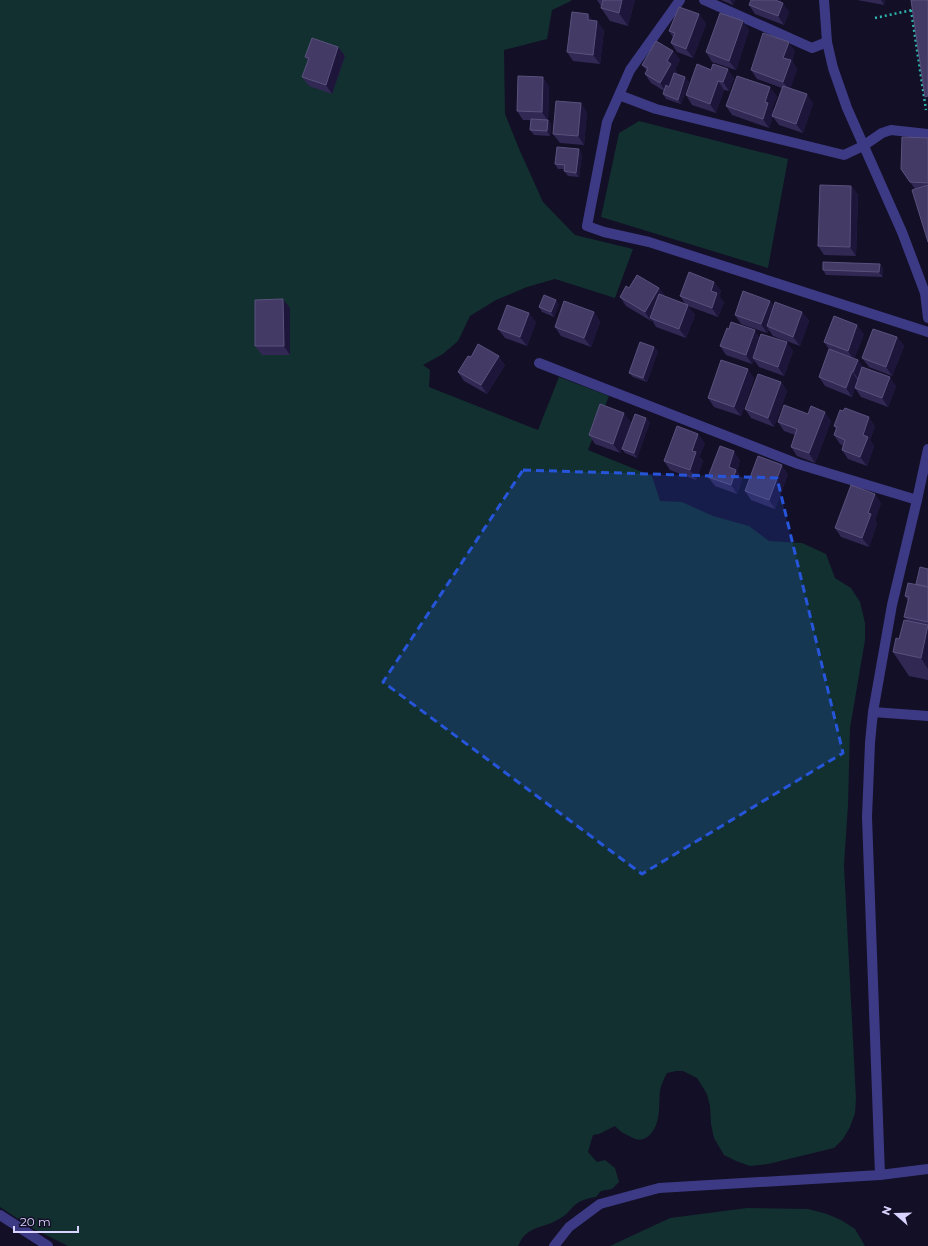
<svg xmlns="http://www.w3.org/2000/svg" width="928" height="1246" font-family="Montserrat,sans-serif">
<rect width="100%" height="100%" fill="#130f26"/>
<path fill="#12302f" d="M0,0H571V1L552,10L547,39L504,50L505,114L520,151L543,202L575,235L633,249L615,298L555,279L527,287L496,300L470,316L458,341L443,354L423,365L430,370L429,387L538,430L559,377L609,396L588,450L652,476L660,501L682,502L713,516L749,526L769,541L802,543L826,554L835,578L851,588L860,602L865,623V640L850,728L848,805L844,865L856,1099L855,1113L850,1127L843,1139L834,1148L768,1164L750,1166L736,1161L724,1155L714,1138L711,1124L710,1106L707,1094L697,1078L683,1071H676L667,1073C664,1079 661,1084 660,1091C659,1101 660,1112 657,1122C654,1133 644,1144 633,1138C625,1134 620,1132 615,1126L599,1134L593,1135L588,1152L597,1162L605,1160L615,1168L619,1182L612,1189L601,1191L596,1197C587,1198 577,1201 571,1209C567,1213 565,1216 559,1219C549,1226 534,1226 525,1235C522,1237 520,1243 518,1246H68L32,1228L0,1207Z
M639,121L788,159L768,268L601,217L619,133Z
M747,1208L808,1209L827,1214L841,1220L855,1229L865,1246H610L670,1218Z"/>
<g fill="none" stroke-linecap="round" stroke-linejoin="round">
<path stroke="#2fb8b0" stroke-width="2.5" stroke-dasharray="2 3" stroke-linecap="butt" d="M911,10L926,110
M875,18L912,10"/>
<path stroke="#3d3a85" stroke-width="10" d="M704,0L812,48L827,42
M619,95L630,70L680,0
M928,134L891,130L882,133L863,146L844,155L656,109L619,95L607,122L587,226L604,232L649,242L928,332
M539,363L798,464L917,500"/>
<path stroke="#3d3a85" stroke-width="10" d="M824,0L827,42L833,68L847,108L902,232L925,293L928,318
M873,712L928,716
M880,1175L867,817L870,743L873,712L892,605L917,500L928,449
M0,1215L48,1246
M554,1246L569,1227L600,1204L659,1188L880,1175L928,1169"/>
</g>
<path fill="#312854" d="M597,0H635L628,26L610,21L601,8V6Z
M721,0H735L733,5Z
M781,0V2L789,12L784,25L755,14L749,5Z
M857,0H885L884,5Z
M588,14L592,20L604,30L600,64L573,61L567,52Z
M699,14L706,24L693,58L677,52L671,43L673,37L669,31Z
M749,30L736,70L712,62L706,52Z
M338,47L345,56L332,94L309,86L302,77L308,61L305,57Z
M673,51L680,60L675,69L677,73V74L689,82L681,104L666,99L663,94L664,91L651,83L645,74L647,71L642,65Z
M795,51L792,61L797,69L790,89L813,103L803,133L779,125L773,117L769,128L732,115L726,106L777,96L772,109L774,111L782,88L757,79L751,70Z
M697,64L734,78L729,91L724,90L716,113L692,105L686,95Z
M549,86L548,120L551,124L550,136L534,135L530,130L531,120H523L517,111Z
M587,112L584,145L560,143L553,134Z
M928,138V242L915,189L901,169Z
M582,154L579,177L568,176L564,171L565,169H558L555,164Z
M851,186L858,195L856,256L824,255L818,246Z
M880,264L883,269V277L826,275L823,270Z
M714,282L721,291L719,296L724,302L718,317L688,306L695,315L686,338L656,327L652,320L651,321L626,306L620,297L629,288H659L666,297L686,305L680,296Z
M770,301L774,307L802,312L809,321L800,346L773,336L769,330L767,333L741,324L735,315Z
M559,304L554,317L542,312L539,307Z
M290,308V355H262L255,346Z
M594,312L600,322L591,347L561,336L555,327Z
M536,322L527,346L505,338L498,329Z
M864,334L854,359L858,360L863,367L896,386L888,407L861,397L855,388L852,397L825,386L819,377L829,349L824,342Z
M760,337L793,351L784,376L759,367L754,360L752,364L726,355L720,346Z
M897,337L904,346L892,376L869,367L862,358Z
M658,351L647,382L633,377L629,373Z
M471,357L505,365L487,394L464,381L458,372Z
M754,378L741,416L714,407L708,398Z
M781,382L787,391L774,427L751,418L745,409Z
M808,414L831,421L815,463L797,456L791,447L795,435L784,431L778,422Z
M631,422L620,453L595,444L589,435Z
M650,422L637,458L625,453L622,449Z
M834,426H875L870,440L874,446L867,466L848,459L842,450L843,446L840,444L834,435L836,429Z
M705,443L699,457L703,461L696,480L670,470L664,461Z
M740,460L737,471L742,479L737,494L715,486L708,477Z
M788,474L775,509L751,500L745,491Z
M881,503L875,520L877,523L869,547L841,537L835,528Z
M928,569V680L909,676L893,652L899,639L907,620L904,617L908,601L905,596L916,584Z"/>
<path fill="#1d163a" d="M622,0H635L628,26L619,13Z
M730,0H735L733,5Z
M773,0H781L778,8Z
M881,0H885L884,5Z
M783,3L789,12L784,25L778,16Z
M588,14L595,23L588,20Z
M699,14L706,24L693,58L686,49Z
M597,21L604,30L600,64L593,55Z
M743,21L749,30L736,70L729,61Z
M789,42L795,51L792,61L797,69L790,91L783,82V58Z
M338,47L345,56L332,94L326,85Z
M673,51L680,60L675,69L677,73L666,92L660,83L667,61Z
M728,69L734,78L729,91L723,82Z
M543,77L549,86L548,120L551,124L550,136L547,131L548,121L542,112Z
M685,77L689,82L681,104L678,100Z
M718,81L724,90L716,113L710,104Z
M770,87L777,96L772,109L775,112L772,116L773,117L769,128L763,119L765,102Z
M807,94L813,103L803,133L796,124Z
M581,103L587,112L584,145L578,136Z
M579,149L582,154L579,177L576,173Z
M851,186L858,195L856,256L850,247Z
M880,264L883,269V277L879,272Z
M714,282L721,291L719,296L724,302L718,317L712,308L711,291Z
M659,288L666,297L650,318L652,320L651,321L645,312Z
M283,299L290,308V355L284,346Z
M556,300L559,304L554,317L551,312Z
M770,301L776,310L767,326L769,330L767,333L761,324Z
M688,305L695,315L686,338L679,329Z
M594,312L600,322L591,347L584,338Z
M802,312L809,321L800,346L793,337Z
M529,313L536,322L527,346L520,337Z
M857,325L864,334L854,360L848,351Z
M755,330L761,339L753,358L754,360L752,364L746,355Z
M897,337L904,346L892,376L886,367Z
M787,342L793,351L784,376L778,367Z
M654,347L658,351L647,382L643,378Z
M499,356L505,365L487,394L481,385Z
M858,360L865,369L860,381L853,372Z
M748,369L754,378L741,416L734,407Z
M852,372L858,381L852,397L846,388Z
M890,377L896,386L888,407L882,398Z
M781,382L787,391L774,427L768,418Z
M825,412L831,421L815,463L809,453Z
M624,413L631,422L620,453L613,444Z
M869,417L875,426L870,440L874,446L867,466L860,457L863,435Z
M646,418L650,422L637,458L634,453Z
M698,434L705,443L699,457L703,461L696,480L690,470L692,451Z
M734,451L740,460L737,471L742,479L737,494L731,485L729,467Z
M782,465L788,474L775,509L769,500Z
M875,494L881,503L875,520L877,523L869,547L862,538L868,513Z
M928,625V669L921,658Z"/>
<path fill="#433a66" stroke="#5a527e" d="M603,0H622L619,13L601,8Z
M751,0H775L783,3L778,16L749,5Z
M911,0H928V96L925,97Z
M679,7L699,14L686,49L671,43L675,33L669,31Z
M572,12L588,14V20L597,21L593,55L567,52Z
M720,13L743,21L729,61L706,52Z
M763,33L789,42L783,58L791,60L783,82L751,70Z
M312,38L338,47L326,85L302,77L309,58L305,57Z
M656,41L673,51L667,61L671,64L660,83L645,74L648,68L642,65Z
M697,64L711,70L713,64L728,69L723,82L718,81L710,104L686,95Z
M674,73L685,77L678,100L663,94L666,85L669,87Z
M518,76L543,77L542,112L517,111Z
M737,76L770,87L765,102L768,103L763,119L726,106Z
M783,86L807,94L796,124L772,116Z
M556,101L581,103L578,136L553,134Z
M531,119L548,120L547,131L530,130Z
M902,137L928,138V183L910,182L901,169Z
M557,147L579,149L576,173L564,171L565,165L555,164Z
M820,185L851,186L850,247L818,246Z
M928,185V242L912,190Z
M823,262L880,264L879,272L823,270Z
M689,272L714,282L711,291L717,293L712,308L680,296Z
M637,275L659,288L645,312L620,297L626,286L629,288Z
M743,291L770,301L761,324L735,315Z
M659,294L688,305L679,329L650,318Z
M544,295L556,300L551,312L539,307Z
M283,299L284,346H255V300Z
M564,301L594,312L584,338L555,327Z
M775,302L802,312L793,337L767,326Z
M507,305L529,313L520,337L498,329Z
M834,316L857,325L848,351L824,342Z
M731,322L755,330L746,355L720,346L727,328L729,329Z
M873,329L897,337L886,367L862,358Z
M761,334L787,342L778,367L753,358Z
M640,342L654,347L643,378L629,373Z
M478,344L499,356L481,385L458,372L468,356L471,357Z
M829,349L858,360L853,372H852L846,388L819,377Z
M721,360L748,369L734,407L708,398Z
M862,367L890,377L882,398L855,388Z
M758,374L781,382L768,418L745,409Z
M600,404L624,413L613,444L589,435Z
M784,405L808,414L811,406L825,412L809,453L791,447L797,429L778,422Z
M845,408L869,417L863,435L868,437L860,457L842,450L845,440L834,435L837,427L834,426L840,410L843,411Z
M635,414L646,418L634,453L622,449Z
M677,426L698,434L692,451L696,452L690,470L664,461Z
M720,446L734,451L729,467L736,470L731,485L708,477Z
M758,456L782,465L769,500L745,491Z
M851,485L875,494L868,513L871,514L862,538L835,528Z
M920,567L928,569V587L916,584Z
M908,583L928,587V622L904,617L909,597L905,596Z
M904,620L928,625L921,658L893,652L896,638L899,639Z"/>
<path fill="#2655da" fill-opacity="0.2" stroke="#2655da" stroke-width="3" stroke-dasharray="8 5" stroke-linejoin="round" d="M523,470L777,478L843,753L642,874L383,682Z"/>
<g transform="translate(896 1214) rotate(290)" stroke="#130f26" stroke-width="3" paint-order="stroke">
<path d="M0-3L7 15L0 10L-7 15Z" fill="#d9d4ff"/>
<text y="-6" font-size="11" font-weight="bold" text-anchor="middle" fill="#d9d4ff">N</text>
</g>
<path d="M14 1226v6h64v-6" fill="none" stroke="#d9d4ff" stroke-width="2"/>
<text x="20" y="1226" font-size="12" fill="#d9d4ff" stroke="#130f26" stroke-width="3" paint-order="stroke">20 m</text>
</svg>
